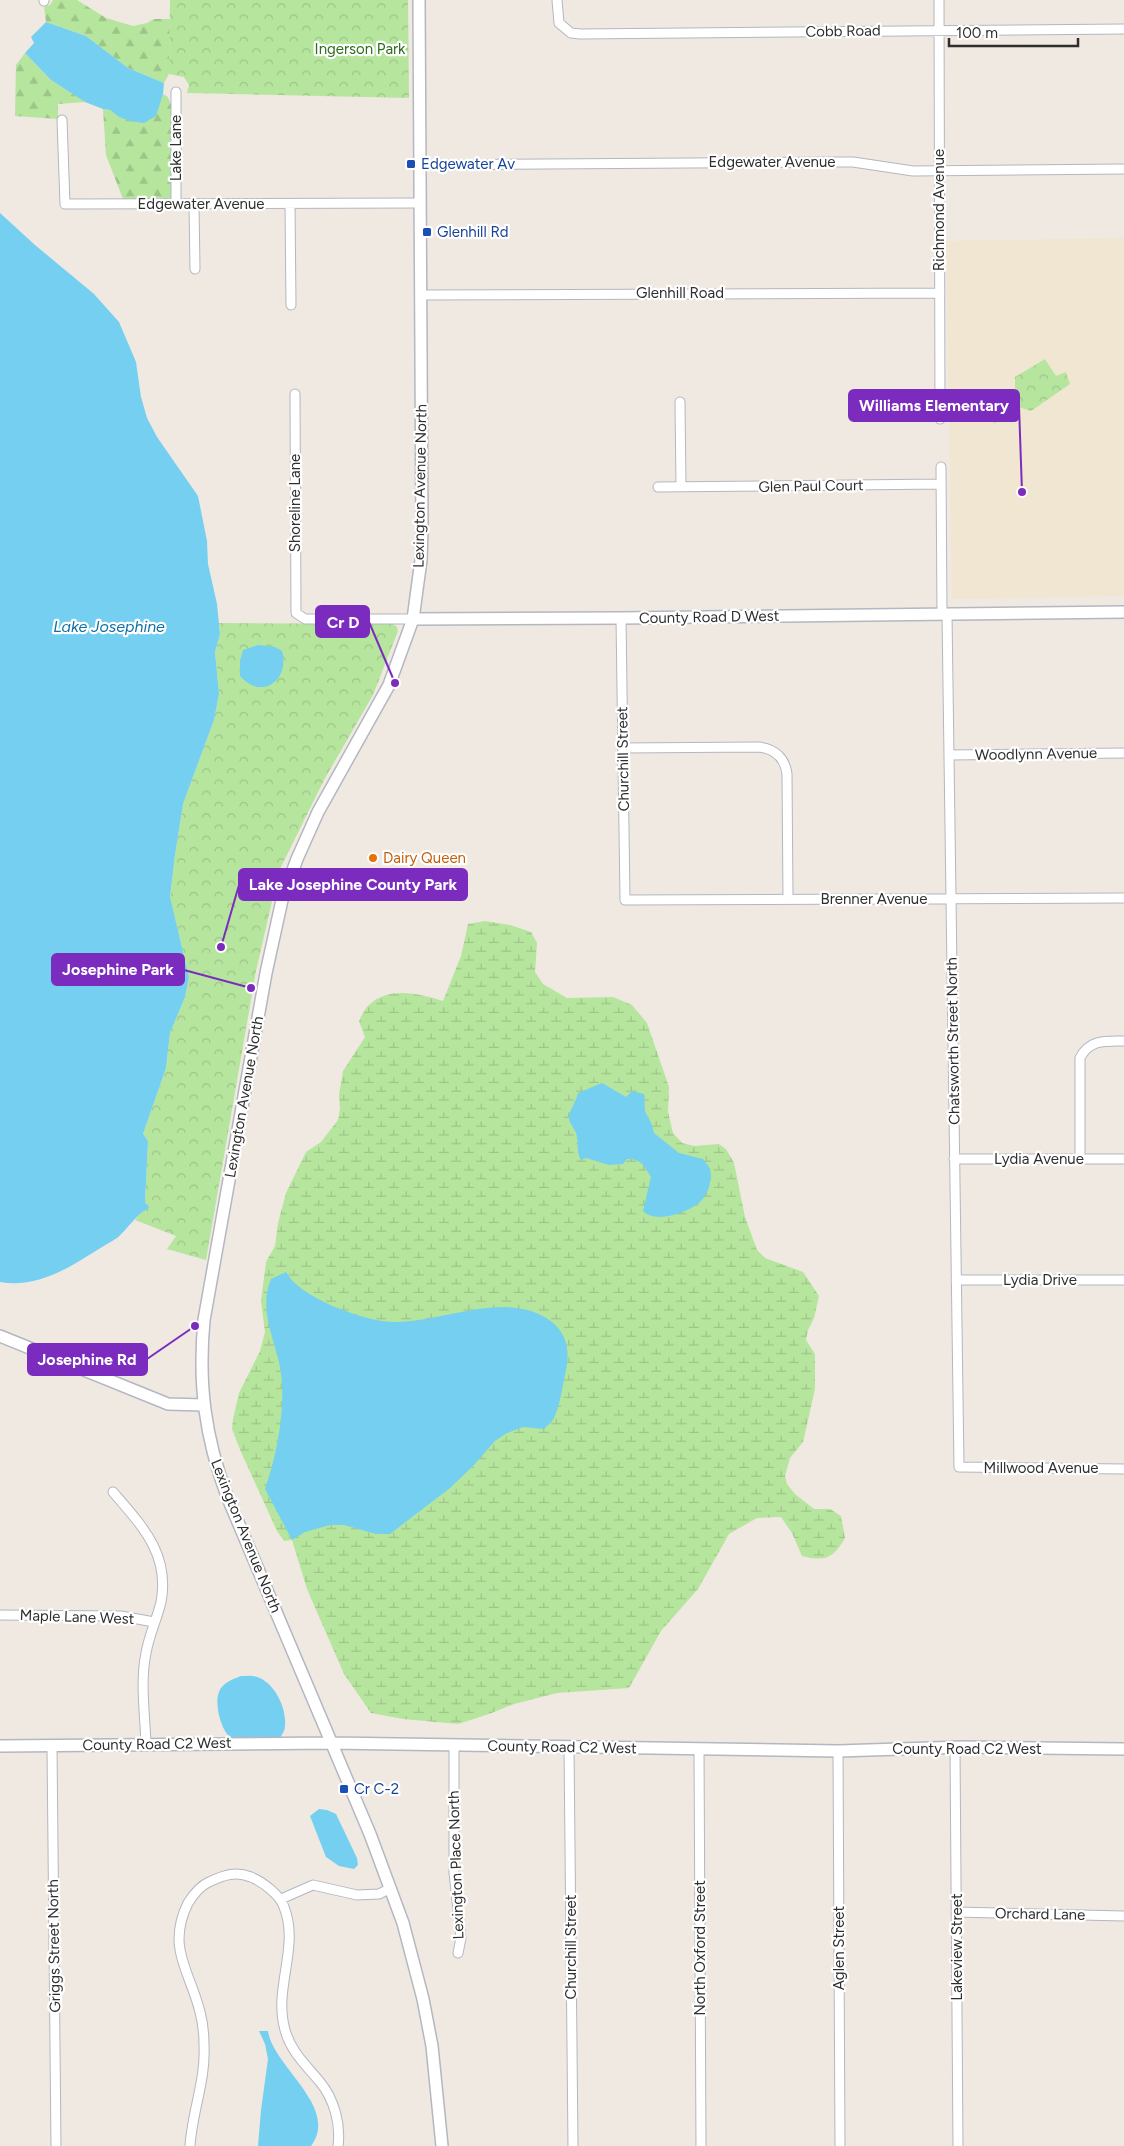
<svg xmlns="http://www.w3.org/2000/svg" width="1124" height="2146" font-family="Figtree,sans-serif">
<defs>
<pattern id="forest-firs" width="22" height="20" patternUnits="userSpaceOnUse" patternTransform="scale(1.25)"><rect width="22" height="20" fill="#b6e59e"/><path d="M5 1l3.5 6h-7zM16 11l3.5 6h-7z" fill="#9dc588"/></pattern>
<pattern id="wetland-marsh" width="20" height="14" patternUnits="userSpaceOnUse" patternTransform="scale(1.25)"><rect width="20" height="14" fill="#b6e59e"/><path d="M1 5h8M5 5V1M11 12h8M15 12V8" fill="none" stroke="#9dc588"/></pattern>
<pattern id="park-crowns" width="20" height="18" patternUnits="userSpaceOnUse" patternTransform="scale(1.25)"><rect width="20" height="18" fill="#b6e59e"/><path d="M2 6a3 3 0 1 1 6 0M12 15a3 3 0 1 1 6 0" fill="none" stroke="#9dc588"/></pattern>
</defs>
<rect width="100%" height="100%" fill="#efe9e1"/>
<path fill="#f0e6d1" d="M1124,238V596L952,599L946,241Z"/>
<path fill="url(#forest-firs)" d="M53,0H77L106,18L133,26L147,23L154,19H170L169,74L164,83L128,68L86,36L46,22L44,7L50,5Z
M25,53L51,80L85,102L58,104V119L15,116L16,65Z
M163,94L168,97L171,105V199H123L106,155L103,109L110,110L119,117L160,102Z"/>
<path fill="url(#wetland-marsh)" d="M485,921L510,925L531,932L537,943L535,972L543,984L567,998L613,997L632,1005L647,1023L669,1087L668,1112L673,1133L682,1143L694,1146L719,1144L726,1149L734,1163L745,1217L757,1250L765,1258L803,1272L819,1296L814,1318L808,1330L806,1340L815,1354V1389L803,1442L790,1458L785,1476L787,1484L795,1494L814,1509H830L841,1516L845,1538C834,1558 825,1562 802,1556L792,1533L781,1517L757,1518L729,1534L698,1589L661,1631L629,1688L557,1693L514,1704L489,1714L458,1724L403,1719L371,1713L344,1674L307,1589L292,1540L284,1541L277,1531L241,1452L232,1429L233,1419L239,1393L260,1351L265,1332L261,1301L266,1262L275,1246L278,1223L286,1193L306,1152L321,1142L338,1120L340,1109L339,1095L343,1071L365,1037L359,1021C362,1015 365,1008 370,1004C390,986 420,994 443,1001L461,956L468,924Z"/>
<path fill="url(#park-crowns)" d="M170,0H408L409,98L187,93L189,85L184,77L169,74Z
M1045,359L1056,376L1066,372L1070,384L1031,411L1015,406V377Z
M219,623L393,624L397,627L398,631L373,695L324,780L279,871L256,971L206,1260L167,1249L176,1236L135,1220L143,1210L145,1203L148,1141L143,1134L166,1068L170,1033L185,997L189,977L170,898L175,855L183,804L214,720L219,694L215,652L220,634Z"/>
<path fill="#c9ec9a" d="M1004,399L1012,412L994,424L986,411Z"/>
<path fill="#75cff0" d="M46,22L86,36L128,68L164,83L163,94L156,116L144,123L130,121L119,117L110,110L103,109L85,102L51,80L25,53L34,43L31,37Z
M0,213L35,245L94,294L119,322L136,362L141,397L147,418L157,437L198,496L207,541L208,564L217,604L220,634L215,652L219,694L214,720L183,804L175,855L170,897L189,977L185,997L170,1033L166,1068L143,1134L148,1141L145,1203L149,1206L148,1209C138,1212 127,1230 117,1238C110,1243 101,1247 94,1252C66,1270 35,1288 0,1282Z
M258,645L275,647L282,651C290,680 262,701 240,676V661L243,650Z
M602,1083L626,1097L632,1091L644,1094L645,1111L652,1125L654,1133L679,1153L703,1159C705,1162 709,1166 710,1169C713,1179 708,1195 700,1202C687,1213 656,1224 643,1211L651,1177C644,1166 642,1159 627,1159L623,1164L609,1165L586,1158L581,1160C576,1153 579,1142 576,1133C574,1127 568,1123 569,1115C570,1110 576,1102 578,1093Z
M286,1272C289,1276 292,1281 296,1284C315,1302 367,1322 394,1322C444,1323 508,1288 552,1322C567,1334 570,1352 566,1370C563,1384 560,1406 554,1418C552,1422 547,1426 544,1429L523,1427L507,1433L495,1441L473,1466L450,1488L390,1534H376L344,1525H330L305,1532L292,1540L265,1489C276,1457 284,1418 282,1384C281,1347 256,1315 271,1279Z
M241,1676C246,1676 252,1675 257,1677C274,1682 287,1708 285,1726C285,1731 281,1736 278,1741C263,1741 245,1745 232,1738C221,1733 214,1702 219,1692C222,1683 233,1679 241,1676Z
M319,1809L327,1810L336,1814L357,1858L358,1865L354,1869L339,1866L326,1857L310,1816Z
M259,2031H268C273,2067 340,2107 311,2146H258L261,2110L268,2059L265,2044Z"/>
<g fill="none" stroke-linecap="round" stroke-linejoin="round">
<defs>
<path id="street" d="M44,0V1
M557,0L559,23L571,33L580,34L1124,29
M939,0L940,419
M176,92V204
M62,120L65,204L420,203
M420,165L834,162H853L913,171L1124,169
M194,204L195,269
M290,204L291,305
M421,295L940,293
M295,394L296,613L305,619H413
M680,402L681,487
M941,467L942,614
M658,487L941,484
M947,614L959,1467L1124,1469
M621,618L625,900L1124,898
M623,748L759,747C775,749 785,758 787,774L788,899
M949,755L1124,753
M954,1159H1124
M1080,1159V1058C1089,1039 1106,1041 1124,1041
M956,1280H1124
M113,1492C142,1526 170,1554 161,1602C157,1619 149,1635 146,1653C140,1682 145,1715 146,1744
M0,1615L121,1616L154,1622
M52,1746L56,2146
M454,1746V1873L461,1938L458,1953
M569,1747L573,2146
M955,1748L958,2146
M699,1749L701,2146
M838,1751L840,2146
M281,1899L313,1885L357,1895L379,1894L391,1888
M956,1912L1124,1916
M190,2146C192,2112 206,2080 204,2045C204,2034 203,2023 200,2012C190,1971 166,1948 188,1903C193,1895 200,1886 209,1882C224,1875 235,1871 251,1877C263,1882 280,1895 284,1907C300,1947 273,1988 285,2030C291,2052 306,2065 320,2082C334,2099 341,2124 338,2146"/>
<path id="secondary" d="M419,0L422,530L421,560L413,619L389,685L318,812L297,859L282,900L266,973L204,1320C198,1384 205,1437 227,1496L370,1834L403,1923L423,1999L432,2046L442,2146
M413,619L621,618L1124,612
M0,1336L168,1404L203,1405
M0,1746L331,1743L838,1751L962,1747L1124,1749"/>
</defs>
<use href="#street" stroke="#b4b7c1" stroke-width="11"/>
<use href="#secondary" stroke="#b4b7c1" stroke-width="14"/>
<use href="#street" stroke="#fff" stroke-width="9"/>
<use href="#secondary" stroke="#fff" stroke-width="11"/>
</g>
<g fill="#1a4fb4" stroke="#fff" stroke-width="2">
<rect x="406" y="159" width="10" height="10" rx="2.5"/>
<rect x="422" y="227" width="10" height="10" rx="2.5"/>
<rect x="339" y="1784" width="10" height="10" rx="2.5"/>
</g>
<circle fill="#e8710a" stroke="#fff" stroke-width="2" cx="373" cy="858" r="5"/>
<g text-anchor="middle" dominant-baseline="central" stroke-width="4.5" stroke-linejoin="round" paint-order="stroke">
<g font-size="15" fill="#2e2e2e" stroke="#fff">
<text transform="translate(843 31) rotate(-1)">Cobb Road</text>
<text transform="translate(176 148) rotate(-90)">Lake Lane</text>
<text x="772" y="162">Edgewater Avenue</text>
<text x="201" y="204">Edgewater Avenue</text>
<text transform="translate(939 210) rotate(-90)">Richmond Avenue</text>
<text x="680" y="293">Glenhill Road</text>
<text transform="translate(420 486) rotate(-89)">Lexington Avenue North</text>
<text transform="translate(811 486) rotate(-1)">Glen Paul Court</text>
<text transform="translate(295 503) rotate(-90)">Shoreline Lane</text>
<text transform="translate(709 617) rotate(-1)">County Road D West</text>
<text transform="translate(1036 754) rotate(-1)">Woodlynn Avenue</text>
<text transform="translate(623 759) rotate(-91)">Churchill Street</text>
<text x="874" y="899">Brenner Avenue</text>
<text transform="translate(953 1041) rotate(-91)">Chatsworth Street North</text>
<text transform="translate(244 1097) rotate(-80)">Lexington Avenue North</text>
<text x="1039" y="1159">Lydia Avenue</text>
<text x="1040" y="1280">Lydia Drive</text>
<text x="1041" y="1468">Millwood Avenue</text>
<text transform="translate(246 1536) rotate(68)">Lexington Avenue North</text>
<text transform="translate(77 1617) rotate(2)">Maple Lane West</text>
<text transform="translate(157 1744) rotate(-1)">County Road C2 West</text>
<text transform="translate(562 1747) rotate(1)">County Road C2 West</text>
<text x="967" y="1749">County Road C2 West</text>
<text transform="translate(456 1865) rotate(-92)">Lexington Place North</text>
<text transform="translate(1040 1914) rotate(1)">Orchard Lane</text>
<text transform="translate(54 1946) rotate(-91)">Griggs Street North</text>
<text transform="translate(571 1947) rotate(-90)">Churchill Street</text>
<text transform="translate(957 1947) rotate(-90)">Lakeview Street</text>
<text transform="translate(700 1948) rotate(-90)">North Oxford Street</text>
<text transform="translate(839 1948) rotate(-90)">Aglen Street</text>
</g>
<g font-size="15" fill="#2c6e1b" stroke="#fff">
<text x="360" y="49">Ingerson Park</text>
</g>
<g font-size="15" fill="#164399" stroke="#fff" text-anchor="start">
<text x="421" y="164">Edgewater Av</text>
<text x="437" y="232">Glenhill Rd</text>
<text x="354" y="1789">Cr C-2</text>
</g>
<g font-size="15" fill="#c56008" stroke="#fff" text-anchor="start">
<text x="383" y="858">Dairy Queen</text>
</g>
<g font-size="16" font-style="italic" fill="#0d6fa3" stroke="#fff">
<text x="109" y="626">Lake Josephine</text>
</g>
</g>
<path fill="none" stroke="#7b2cbf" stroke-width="2" d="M1022 492L1019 406M395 683L369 622M221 947L239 885M251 988L184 970M195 1326L147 1359"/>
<g fill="#7b2cbf" stroke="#fff" stroke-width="2">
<circle cx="1022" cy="492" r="5"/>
<circle cx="395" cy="683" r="5"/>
<circle cx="221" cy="947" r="5"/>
<circle cx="251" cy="988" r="5"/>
<circle cx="195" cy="1326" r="5"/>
</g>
<g fill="#7b2cbf" stroke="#7b2cbf" stroke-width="2">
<rect x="849" y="390" width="170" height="31" rx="5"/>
<rect x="316" y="606" width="53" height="31" rx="5"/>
<rect x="239" y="869" width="228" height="31" rx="5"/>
<rect x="52" y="954" width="132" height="31" rx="5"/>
<rect x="28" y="1344" width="119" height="31" rx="5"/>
</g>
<g font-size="16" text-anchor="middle" font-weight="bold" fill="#fff">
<text x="934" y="411">Williams Elementary</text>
<text x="343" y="628">Cr D</text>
<text x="353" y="890">Lake Josephine County Park</text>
<text x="118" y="975">Josephine Park</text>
<text x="87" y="1365">Josephine Rd</text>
</g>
<path d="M949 38v8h129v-8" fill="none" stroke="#2e2e2e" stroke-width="2.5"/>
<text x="956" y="38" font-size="15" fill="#2e2e2e" stroke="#ffffff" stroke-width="4" paint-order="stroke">100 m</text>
</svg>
